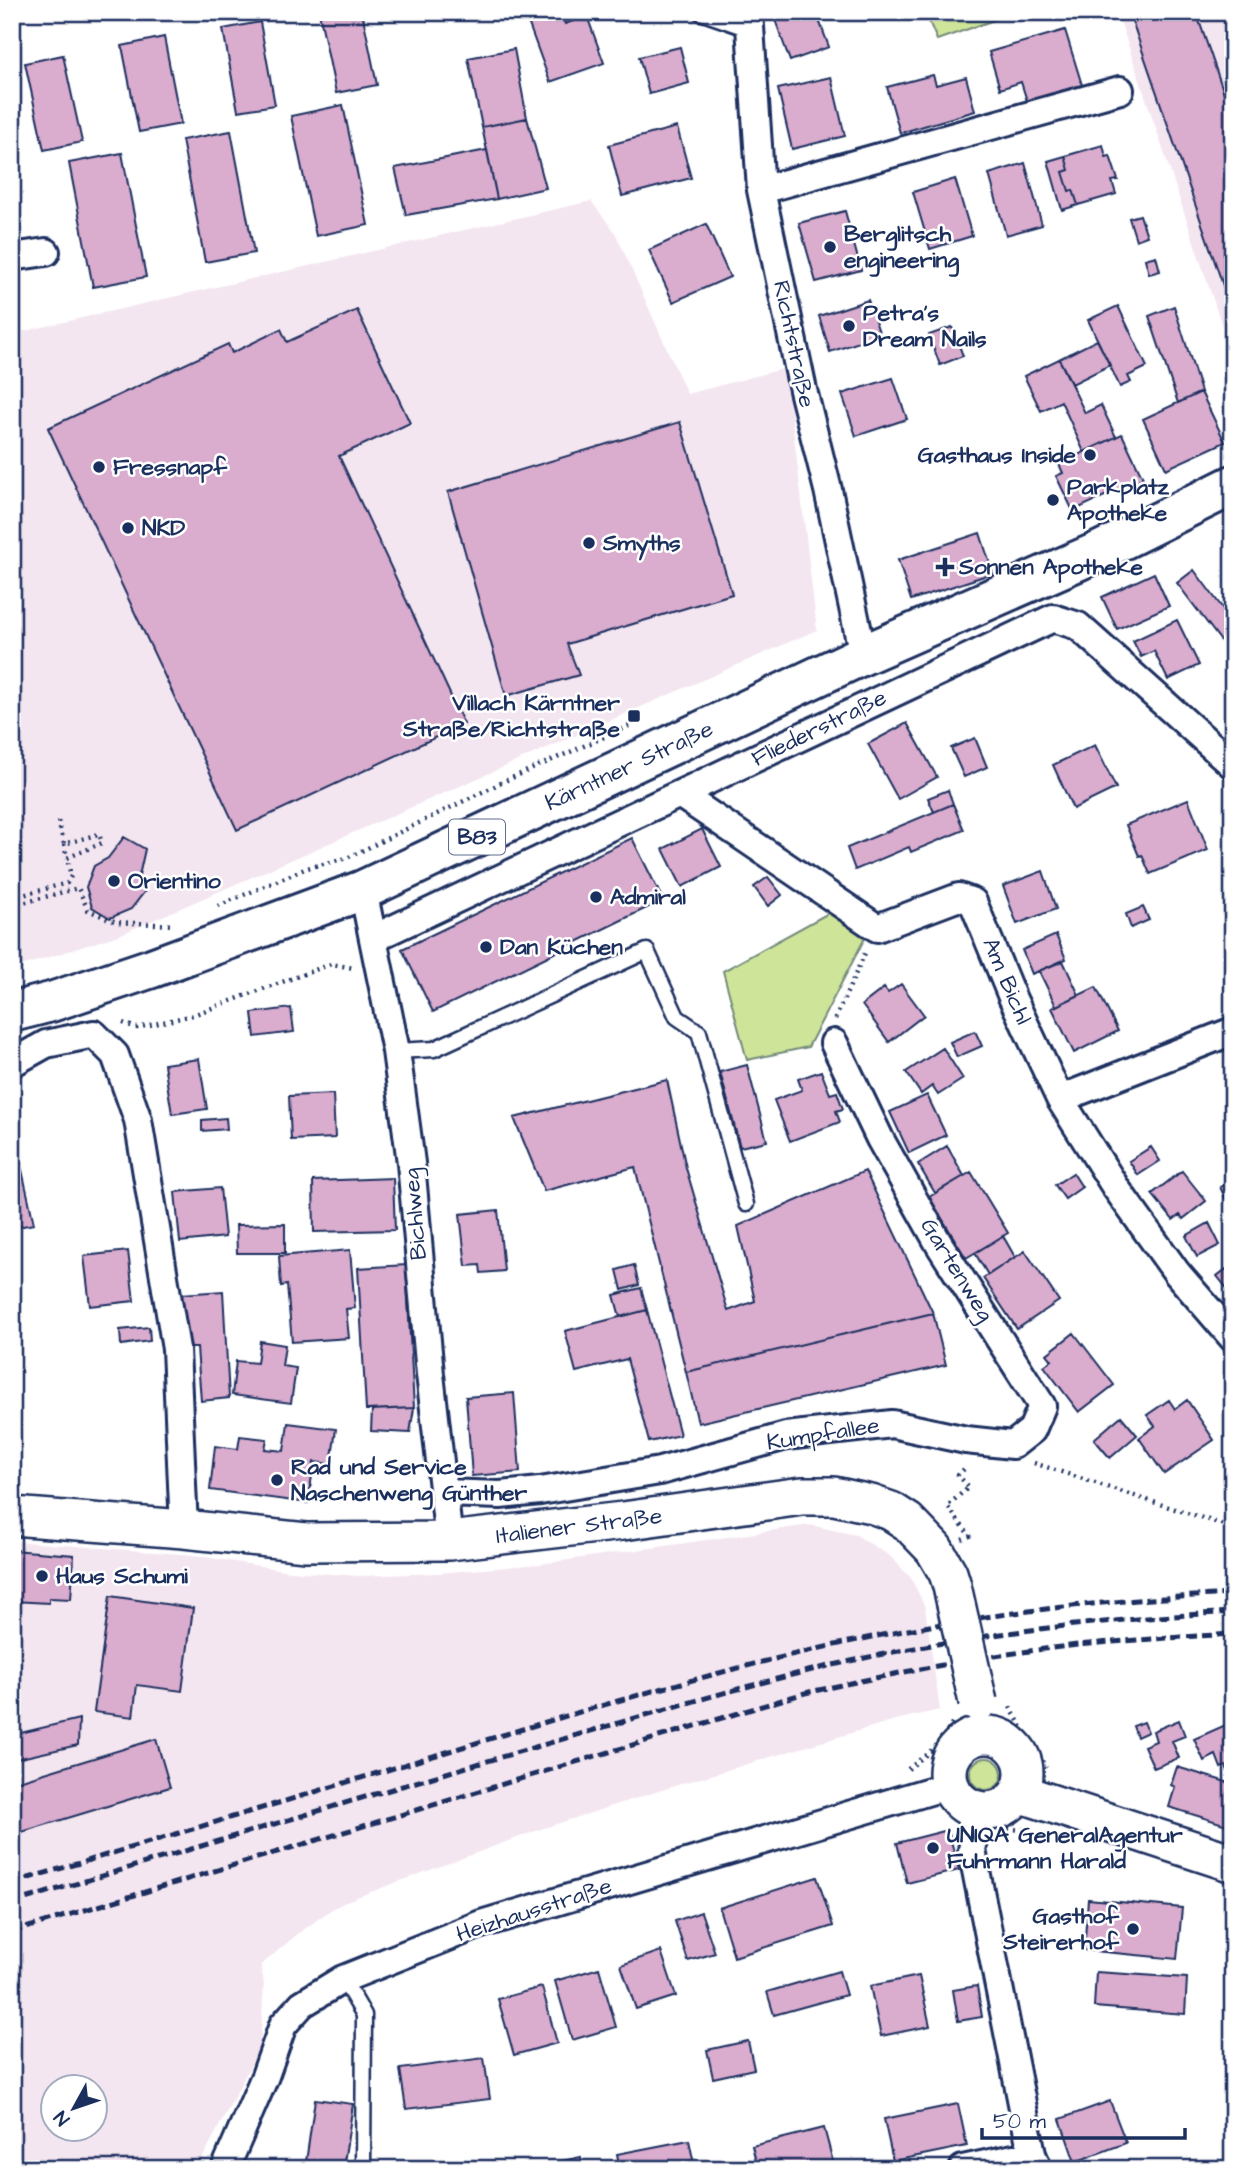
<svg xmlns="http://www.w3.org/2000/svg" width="1245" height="2181" font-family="'Architects Daughter',sans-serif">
<rect width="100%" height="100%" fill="#fff"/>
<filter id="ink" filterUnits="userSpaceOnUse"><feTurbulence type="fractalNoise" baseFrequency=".0143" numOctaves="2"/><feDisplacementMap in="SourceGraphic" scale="14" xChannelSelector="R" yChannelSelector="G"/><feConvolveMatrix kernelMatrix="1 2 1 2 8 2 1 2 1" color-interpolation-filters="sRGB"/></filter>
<g filter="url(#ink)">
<path fill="#f4e6f0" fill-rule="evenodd" d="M1117,12H1233V359Z
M591,201L615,232L687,394L786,368L817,630L119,935L12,969V334Z
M810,1525L856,1535L890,1556L911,1578L925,1607L940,1710L895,1720L684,1783L544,1828L349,1900L332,1909L299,1933L261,1965L264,1984L260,2047L197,2169H12V1541L193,1555L290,1571L359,1576L438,1573L540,1564ZM52,2086H94V2128H52Z"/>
<path fill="#cde499" stroke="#748a7c" stroke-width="2" d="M925,12H1017L937,40Z
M834,910L867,934L808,1047L747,1060L723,971Z
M970 1774a16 16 0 1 1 32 0a16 16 0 1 1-32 0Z"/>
<path fill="#daacce" stroke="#1b2f5e" stroke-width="2" d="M319,12H362L377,85L336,93Z
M547,12H560L565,24L587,16L604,63L550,82L527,19Z
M777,12H816L829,47L790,61L773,14Z
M1129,12H1196L1233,119V292L1226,294Z
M260,22L275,105L238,111L223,29Z
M1065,30L1082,85L1027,101L1021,82L1000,89L989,52Z
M164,37L181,124L139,132L122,46Z
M680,47L689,83L649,94L639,57Z
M514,49L527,118L482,127L468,58Z
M63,55L82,142L44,150L25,63Z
M933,75L936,85L966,77L975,111L900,133L887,87Z
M831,77L845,136L792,149L778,89Z
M343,105L368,225L316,236L291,116Z
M527,118L546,188L497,199L482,127Z
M677,127L691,178L622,196L609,145Z
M231,131L254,253L205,262L182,140Z
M1103,145L1106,157L1110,156L1118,180L1112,181L1116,194L1078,205L1073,190L1069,191L1063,172L1069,170L1065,156Z
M487,150L497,199L406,215L395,168Z
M122,153L146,277L93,287L69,163Z
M1065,156L1069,170L1063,172L1069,191L1073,190L1078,205L1062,210L1048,161Z
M1025,163L1042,225L1006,235L989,174Z
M955,179L972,236L930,249L913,192Z
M845,211L861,270L816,282L799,223Z
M1140,215L1147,236L1136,240L1129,218Z
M706,224L730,277L673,302L649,250Z
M1156,256L1160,271L1149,274L1145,259Z
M868,300L880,335L830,352L819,316Z
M1118,306L1147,367L1128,376L1131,382L1120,387L1088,320Z
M1174,306L1201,392L1178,403L1149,316Z
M357,310L410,423L339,456L464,724L237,830L48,428L228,344L232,353L281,329L287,342Z
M952,327L963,356L940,365L929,335Z
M1097,340L1110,365L1072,384L1059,359Z
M1059,359L1085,413L1101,405L1116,437L1084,452L1061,401L1041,411L1024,376Z
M893,378L907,419L856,436L842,394Z
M1201,392L1225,442L1166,469L1143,419Z
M680,422L732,594L567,644L579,675L506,696L448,492Z
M1122,434L1143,478L1073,511L1056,476L1063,473L1059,464Z
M980,533L993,573L911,600L898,560Z
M1194,570L1233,622V657L1177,583Z
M1154,573L1169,606L1117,629L1102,597Z
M1177,620L1199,665L1168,680L1154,651L1141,657L1133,641Z
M907,723L937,777L898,799L868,744Z
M975,738L987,767L964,777L951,748Z
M1095,745L1116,788L1073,809L1053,765Z
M948,790L953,804L934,812L928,798Z
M1188,799L1208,850L1150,874L1142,855L1139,856L1126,825Z
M953,804L964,830L911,852L909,847L855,870L847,848Z
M702,829L721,867L682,887L663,849Z
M124,837L145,849L139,876L145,891L131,909L110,918L92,907L86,887L94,866L108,858Z
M632,838L663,900L433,1012L402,949Z
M1043,871L1056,909L1017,924L1003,886Z
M768,877L782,895L768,906L754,887Z
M1143,907L1149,920L1131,928L1126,914Z
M1056,935L1066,959L1032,974L1022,950Z
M1063,961L1079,995L1056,1006L1039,971Z
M901,984L924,1015L889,1042L862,1005L884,988L888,993Z
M1096,987L1118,1031L1074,1053L1052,1008Z
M291,1008L294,1032L255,1037L252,1013Z
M975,1031L982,1046L957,1057L950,1042Z
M943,1048L963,1079L938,1095L932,1086L921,1094L906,1072Z
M199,1059L207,1109L172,1114L164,1064Z
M747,1065L767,1141L740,1147L720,1072Z
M821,1071L830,1094L837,1092L843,1109L836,1111L840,1122L790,1141L774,1100L802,1090L798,1079Z
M667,1080L686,1168L728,1311L755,1301L738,1226L865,1171L933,1313L686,1372L635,1167L544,1191L514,1118Z
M333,1094L335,1138L291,1140L289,1096Z
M927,1095L946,1135L909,1153L890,1112Z
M226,1118L227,1129L202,1131V1120Z
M947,1146L964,1176L935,1193L918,1164Z
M1151,1147L1160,1161L1138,1175L1129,1161Z
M22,1170L34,1224L12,1228V1172Z
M1182,1171L1206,1201L1183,1219L1180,1215L1173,1220L1152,1194Z
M971,1172L1008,1233L966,1258L929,1197Z
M1073,1173L1082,1187L1065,1199L1055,1185Z
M393,1178L395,1230L314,1232L313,1181Z
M1233,1181V1202L1228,1204L1220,1187Z
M220,1188L225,1237L180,1242L175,1192Z
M498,1210L504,1271L481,1273L480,1265L466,1266L460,1214Z
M1209,1223L1220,1245L1197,1257L1186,1236Z
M285,1224V1253H237L236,1225Z
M1003,1236L1015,1257L988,1275L975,1253Z
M350,1250L355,1308L346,1309L349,1338L292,1342L287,1285L281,1286L279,1256Z
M128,1251L134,1301L90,1306L84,1256Z
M1025,1251L1059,1301L1017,1329L983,1278Z
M1233,1264V1296L1217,1276Z
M406,1265L414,1408L366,1410L358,1268Z
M634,1265L639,1285L622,1290L617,1270Z
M641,1288L647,1310L620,1317L614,1295Z
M223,1291L229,1398L201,1401L197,1348H185L182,1294Z
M647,1310L680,1435L649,1442L627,1359L576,1372L565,1331Z
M933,1313L946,1365L698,1423L686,1372Z
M149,1327L150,1341L121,1345L120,1330Z
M1074,1333L1114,1385L1079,1412L1044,1366L1052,1360L1047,1354Z
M260,1341L285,1345L282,1366L296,1368L291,1403L232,1395L236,1361L257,1363Z
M514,1393L520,1472L472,1476L466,1397Z
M1169,1400L1175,1409L1187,1400L1214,1440L1164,1474L1139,1438L1155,1426L1147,1415Z
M414,1408L410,1433L371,1431L372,1410Z
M1121,1416L1137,1435L1110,1458L1094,1439Z
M288,1423L336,1429L331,1464L314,1462L308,1503L210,1490L215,1446L238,1449L240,1436L267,1439L265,1449L284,1451Z
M12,1550L74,1555L71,1599L49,1598V1603L12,1601Z
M110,1596L193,1608L182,1691L137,1685L133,1717L94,1712Z
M79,1719L78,1745L12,1760V1735Z
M1179,1720L1185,1736L1172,1741L1179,1758L1154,1768L1144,1746L1156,1741L1153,1731Z
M1144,1722L1148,1732L1137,1737L1133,1726Z
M1230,1723L1233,1730L1231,1778L1226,1766L1221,1768L1216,1755L1204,1761L1194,1739Z
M156,1739L170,1787L12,1835V1783Z
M1177,1767L1233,1784V1827L1169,1807L1175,1787L1171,1785Z
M948,1830L959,1870L907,1883L897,1843Z
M817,1877L833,1926L734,1957L719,1908Z
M1088,1899L1182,1908L1177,1959L1084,1950Z
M701,1912L715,1953L688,1961L675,1921Z
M661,1951L676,1996L636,2009L621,1965Z
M599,1968L616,2027L572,2040L555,1981Z
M839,1971L846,1995L774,2015L767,1992Z
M1096,1972L1187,1978L1185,2014L1094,2007Z
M919,1976L930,2026L881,2036L870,1986Z
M977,1986L982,2017L958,2021L953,1990Z
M542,1987L557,2043L514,2055L498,1999Z
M748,2041L754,2069L713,2078L707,2050Z
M484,2058L490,2099L406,2109L400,2069Z
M315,2099L353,2104L343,2169H305Z
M1110,2101L1126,2143L1075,2162L1060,2119Z
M958,2104L967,2146L893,2161L884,2119Z
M824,2128L835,2169H758L752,2146Z
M689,2140L695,2169H620L617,2154Z
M581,2157L583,2169H524Z"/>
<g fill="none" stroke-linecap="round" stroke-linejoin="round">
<defs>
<path id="lane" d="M700,12L749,29
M396,1051L434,1049L647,951L677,1017L699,1032L746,1204
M343,1979L364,2015L363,2169"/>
<path id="street" d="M749,12L761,190L803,390L828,490L863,655
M761,190L1120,90
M12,257L46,252
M681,795L877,928L959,897L973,902L1012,997L1060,1099L1116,1188L1177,1273L1233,1338
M363,890L396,1051L411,1163L430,1374L449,1541
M374,938L1053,618L1078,626L1233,765
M12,1063L46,1044L94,1034L115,1055L138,1120L176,1349L184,1529
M1060,1099L1233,1031
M445,1493L500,1495L540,1491L660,1471L786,1436L892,1424L966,1440L1013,1445L1032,1430L1042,1406L939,1244L880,1139L834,1043
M980,1811L972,1850L1032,2154L1038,2169
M225,2169L265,2076L283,2025L302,2004L343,1979L481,1924L950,1785
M963,2169L1032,2154"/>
<path id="secondary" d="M12,1516L184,1529L306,1542L449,1541L623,1521L802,1496H834L871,1504L891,1511L908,1522L934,1549L948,1573L952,1586
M948 1773a38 38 0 1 1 76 0a38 38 0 1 1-76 0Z
M1019,1793L1233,1863"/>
<path id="primary" d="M12,1012L51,1002L152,968L363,890L863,655L1100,551L1233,485"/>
</defs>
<use href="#lane" stroke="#1b2f5e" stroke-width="19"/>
<use href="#street" stroke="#1b2f5e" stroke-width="32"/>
<use href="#secondary" stroke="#1b2f5e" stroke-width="42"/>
<use href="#primary" stroke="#1b2f5e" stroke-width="44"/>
<path stroke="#1b2f5e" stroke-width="4.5" stroke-dasharray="2 5" stroke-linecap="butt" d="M64,844L67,858
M12,898L67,883L71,876L67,858L102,843L99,834L64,844L58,821
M12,906L78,888L88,910L116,922L173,925
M218,906L307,868L347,858L507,780L629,726
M835,1019L866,951
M123,1023L137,1028L193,1015L331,964L354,968
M1034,1463L1233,1528
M962,1539L970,1536L947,1506L969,1487L958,1475L966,1467
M1010,1707L1046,1768
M908,1769L942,1742L954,1719
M1001,1828L1024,1830"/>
<use href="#lane" stroke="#fff" stroke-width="14"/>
<use href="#street" stroke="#fff" stroke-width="26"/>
<use href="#secondary" stroke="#fff" stroke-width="37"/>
<use href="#primary" stroke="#fff" stroke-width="38"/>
<path stroke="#1b2f5e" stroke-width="5" stroke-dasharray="10 5" stroke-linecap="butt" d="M12,1883C164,1838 315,1792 466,1746C615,1701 765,1656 919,1628C1023,1609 1127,1599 1233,1594
M12,1903C188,1850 363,1797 539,1746C671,1708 802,1667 937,1644C1035,1627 1134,1618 1233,1612
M12,1932L805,1693C895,1673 986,1655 1078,1645C1130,1640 1181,1637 1233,1634"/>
<defs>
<path id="secondary-bridge" d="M952,1586L978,1702"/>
</defs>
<use href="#secondary-bridge" stroke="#1b2f5e" stroke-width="42" stroke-linecap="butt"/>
<use href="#secondary-bridge" stroke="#fff" stroke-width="37"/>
</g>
</g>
<g fill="#1b2f5e" stroke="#fff" stroke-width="2.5">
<circle cx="830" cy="247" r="7"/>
<circle cx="849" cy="326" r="7"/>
<circle cx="1090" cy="455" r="7"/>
<circle cx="99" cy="467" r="7"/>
<circle cx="1053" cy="500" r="7"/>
<circle cx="128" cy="528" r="7"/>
<circle cx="589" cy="543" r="7"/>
<path d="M941.5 556.5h7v7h7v7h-7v7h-7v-7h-7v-7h7z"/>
<rect x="627" y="709" width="14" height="14" rx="3.5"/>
<circle cx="114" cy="881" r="7"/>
<circle cx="596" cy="897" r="7"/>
<circle cx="486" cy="947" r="7"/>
<circle cx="277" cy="1480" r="7"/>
<circle cx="42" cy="1576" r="7"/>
<circle cx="933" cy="1848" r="7"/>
<circle cx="1133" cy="1929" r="7"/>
</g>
<g text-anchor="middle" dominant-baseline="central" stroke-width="5" stroke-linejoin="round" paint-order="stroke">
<rect fill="#fff" stroke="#5f6d8e" stroke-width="2" x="449" y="819.5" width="56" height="35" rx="5"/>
<g font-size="21" font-weight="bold" fill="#1b2f5e">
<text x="477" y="837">B83</text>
</g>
<g font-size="23" font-weight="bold" fill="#1b2f5e" stroke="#fff" text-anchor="start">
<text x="844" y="234">Berglitsch<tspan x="844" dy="26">engineering</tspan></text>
<text x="863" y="313">Petra's<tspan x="863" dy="26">Dream Nails</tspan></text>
<text x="1076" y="455" text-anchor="end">Gasthaus Inside</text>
<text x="113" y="467">Fressnapf</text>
<text x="1067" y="487">Parkplatz<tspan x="1067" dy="26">Apotheke</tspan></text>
<text x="142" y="528">NKD</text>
<text x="603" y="543">Smyths</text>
<text x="959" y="567">Sonnen Apotheke</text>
<text x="620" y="703" text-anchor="end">Villach Kärntner<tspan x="620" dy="26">Straße/Richtstraße</tspan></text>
<text x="128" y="881">Orientino</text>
<text x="610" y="897">Admiral</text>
<text x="500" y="947">Dan Küchen</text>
<text x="291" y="1467">Rad und Service<tspan x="291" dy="26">Naschenweng Günther</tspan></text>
<text x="56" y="1576">Haus Schumi</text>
<text x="947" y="1835">UNIQA GeneralAgentur<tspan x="947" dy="26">Fuhrmann Harald</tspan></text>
<text x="1119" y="1916" text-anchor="end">Gasthof<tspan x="1119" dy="26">Steirerhof</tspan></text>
</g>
<g font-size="23" fill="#1b2f5e" stroke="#fff">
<text transform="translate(794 344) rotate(78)">Richtstraße</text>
<text transform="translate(819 728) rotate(-26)">Fliederstraße</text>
<text transform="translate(629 766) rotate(-25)">Kärntner Straße</text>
<text transform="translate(1007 981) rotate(67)">Am Bichl</text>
<text transform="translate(415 1214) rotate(-95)">Bichlweg</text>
<text transform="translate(957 1270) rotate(58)">Gartenweg</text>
<text transform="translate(823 1434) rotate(-9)">Kumpfallee</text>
<text transform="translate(579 1526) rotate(-7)">Italiener Straße</text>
<text transform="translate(534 1910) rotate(-18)">Heizhausstraße</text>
</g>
</g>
<rect width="1245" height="2181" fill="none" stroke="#fff" stroke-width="42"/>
<rect x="21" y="21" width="1203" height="2139" fill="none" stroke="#1b2f5e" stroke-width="2.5" filter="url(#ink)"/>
<g transform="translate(74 2108) rotate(230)"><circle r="33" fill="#ffffff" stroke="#a4acbf" stroke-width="2"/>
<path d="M0-5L12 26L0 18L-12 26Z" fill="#1b2f5e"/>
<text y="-10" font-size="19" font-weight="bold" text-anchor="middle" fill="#1b2f5e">N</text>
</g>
<path d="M982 2128v10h203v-10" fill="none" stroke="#1b2f5e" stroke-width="3.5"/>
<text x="993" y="2128" font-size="21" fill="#1b2f5e" stroke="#ffffff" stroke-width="5" paint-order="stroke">50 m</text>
</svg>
